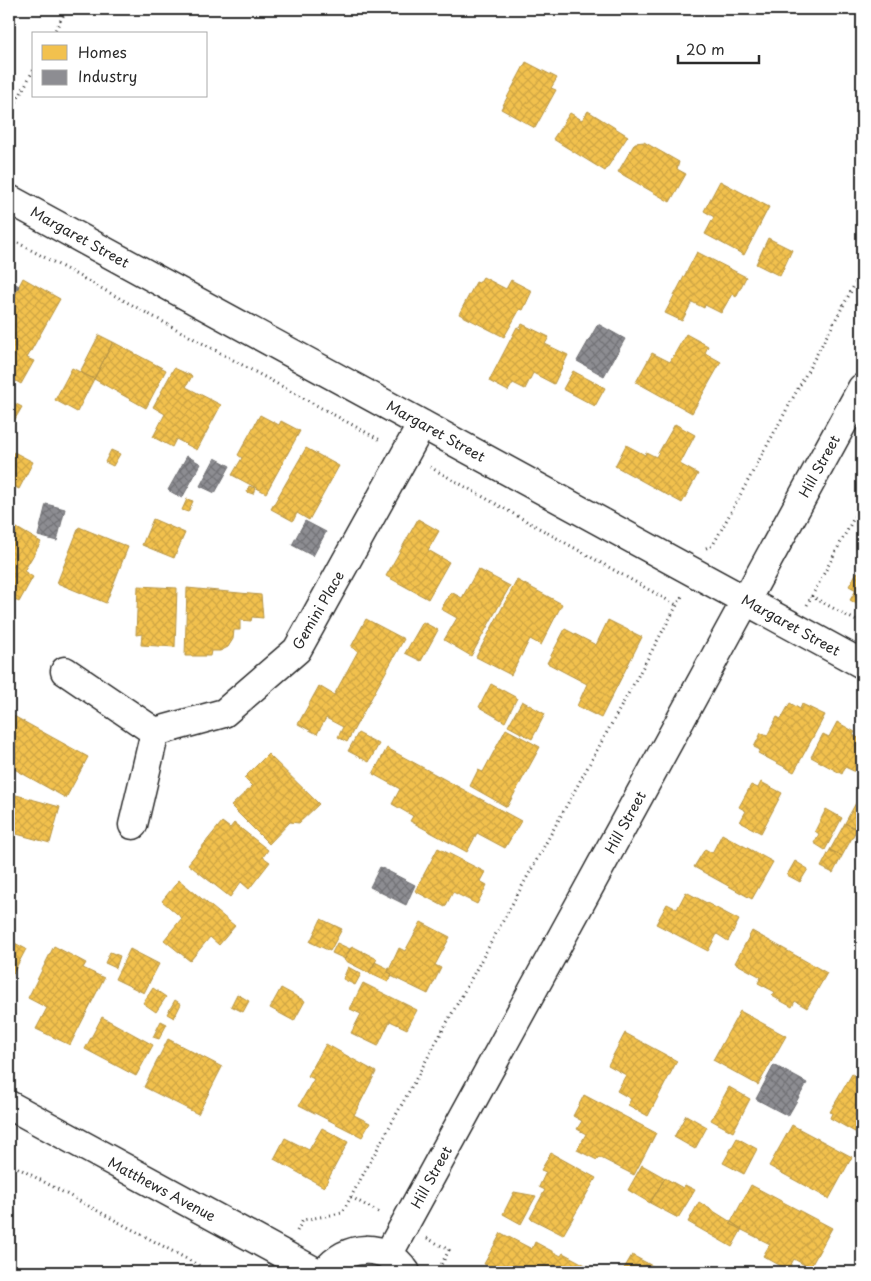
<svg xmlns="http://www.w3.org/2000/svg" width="871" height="1281" font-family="'Playpen Sans',sans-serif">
<defs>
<pattern id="homes-cross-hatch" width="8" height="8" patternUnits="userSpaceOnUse" patternTransform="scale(1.25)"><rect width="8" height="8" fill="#f2c14e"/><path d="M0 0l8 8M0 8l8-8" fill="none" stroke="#d0a644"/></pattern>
<pattern id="industry-cross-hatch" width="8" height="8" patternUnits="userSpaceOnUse" patternTransform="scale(1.25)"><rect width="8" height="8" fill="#8d8d92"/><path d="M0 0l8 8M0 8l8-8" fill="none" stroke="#737377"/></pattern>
</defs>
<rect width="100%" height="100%" fill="#fff"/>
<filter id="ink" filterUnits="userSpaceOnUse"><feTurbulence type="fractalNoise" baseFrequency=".02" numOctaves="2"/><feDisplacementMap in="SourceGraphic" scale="10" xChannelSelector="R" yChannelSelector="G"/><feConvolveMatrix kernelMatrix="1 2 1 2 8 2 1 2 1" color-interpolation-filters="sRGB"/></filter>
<g filter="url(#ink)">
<path fill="url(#homes-cross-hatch)" stroke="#b69444" d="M526,62L557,78L551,88L556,90L535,128L501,109Z
M588,111L628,136L605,171L553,139L570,113L582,120Z
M644,142L679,162L677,169L686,174L670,202L618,172L635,143Z
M720,181L769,207L744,255L705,234L714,217L704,211Z
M768,238L792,250L780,276L756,264Z
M697,252L746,277L736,297L732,294L721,313L705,305L704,308L692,302L682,321L665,313Z
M483,277L506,289L511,280L532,291L523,310L520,309L504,337L459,314L476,282L479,283Z
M23,278L60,299L27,358L34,361L21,384L9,377V305Z
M522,324L549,337L545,344L568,355L554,384L533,373L525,389L513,383L508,391L489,381L517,327L520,329Z
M686,334L708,346L705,353L721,362L692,413L636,382L652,353L670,362Z
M99,335L113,342L94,379L80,372Z
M113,342L166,370L146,408L94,379Z
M72,368L94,379L77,412L55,400Z
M174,368L192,376L186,387L221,405L197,450L176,439L172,447L153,437L165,414L153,407Z
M573,371L605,388L595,406L563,389Z
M12,402L22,407L11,426L9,425V407Z
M260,415L279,425L281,421L300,431L266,493L232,475L242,458L238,455Z
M675,424L695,435L680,464L698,474L682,503L615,466L626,445L645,455L646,452L656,457Z
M306,448L339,466L309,520L297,513L293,521L271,509Z
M111,450L120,454L113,466L105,462Z
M14,452L33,462L19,489L9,484V462Z
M249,486L255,488L253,494L247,492Z
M187,499L193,501L188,512L182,510Z
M153,519L185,533L174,558L142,545Z
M418,519L439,531L428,550L449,562L428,599L386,576Z
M10,524L41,542L24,571L33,577L19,602L9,597V526Z
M79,527L128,547L106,603L57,583Z
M478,569L510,586L471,656L444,640L457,618L441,609L451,592L462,598Z
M857,572L861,574L862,573V607L850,600L856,590L849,586Z
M517,580L562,604L541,645L530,639L511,675L476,657Z
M138,586L177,588L175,647L141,645L142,634L136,635Z
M187,588L261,595L263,618L252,617L251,621L240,620V630H234L233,639L228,647L220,651H211L210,656H185Z
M366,619L404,639L347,742L338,737L343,727L326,718L317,734L298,724L319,686L334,695L358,651L351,647Z
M608,620L642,637L601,718L577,706L587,684L547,663L565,629L596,645Z
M423,622L438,630L421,661L405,653Z
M491,684L517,698L505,722L479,707Z
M522,701L545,714L532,739L508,726Z
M790,703L800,709L802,704L825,715L794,772L758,753L760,750L754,747L761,733L767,736L777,717L781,719Z
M10,714L88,757L66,798L9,766V717Z
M837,722L855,732L853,735L862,740V765L858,773L845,767L842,774L811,757L823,734L829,737Z
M506,729L540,747L507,807L470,786L478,770L483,772Z
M358,733L379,744L369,762L348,751Z
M387,748L521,821L505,848L477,833L467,852L410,821L413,816L392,804L400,789L373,774Z
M268,754L319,804L299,823L290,822L269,844L231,806L252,786L244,778Z
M761,782L782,793L761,833L740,822L746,811L739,807L751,785L758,788Z
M9,793L60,807L50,843L9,832Z
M857,801L862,803V813L854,828L845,823Z
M826,809L842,818L825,850L814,843L819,834L815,831Z
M222,822L230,828L234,823L268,850L263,857L270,862L249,889L241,882L230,897L188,864Z
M845,823L857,829L842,856L830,850Z
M722,834L773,862L752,899L694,867L705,849L712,853Z
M438,848L485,872L480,881L487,885L477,904L453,892L445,907L415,891Z
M830,850L842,856L833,873L821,867Z
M795,861L808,869L800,882L787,875Z
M179,880L235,926L219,945L210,937L190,961L164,940L182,918L162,901Z
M686,892L739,920L728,941L717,934L708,951L656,924L667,904L677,909Z
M321,919L342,929L330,951L310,942Z
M421,922L450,937L435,965L441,968L428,994L391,976L392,974L388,972L399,948L405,951Z
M752,931L827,973L807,1008L795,1001L792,1007L772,996L775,992L758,983L761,977L735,963Z
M9,940L26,949L9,981Z
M337,943L350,949L345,959L332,953Z
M54,946L86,963L83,968L104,978L70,1045L36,1029L47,1008L28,998Z
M352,946L377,959L369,973L344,960Z
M130,949L159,964L144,993L115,979Z
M110,952L120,956L116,968L105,963Z
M375,962L389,969L388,972L392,974L388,982L369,973Z
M348,967L361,974L355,985L343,979Z
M363,983L417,1010L407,1029L390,1021L378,1046L351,1033L361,1014L350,1009Z
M153,988L166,997L156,1012L143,1003Z
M281,988L305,1001L294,1021L270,1008Z
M237,994L249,1001L243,1012L231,1006Z
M175,1000L181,1004L174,1018L167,1014Z
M740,1011L786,1036L758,1085L713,1060Z
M102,1017L153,1045L136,1076L85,1049Z
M161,1021L167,1024L159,1039L153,1037Z
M625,1033L677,1061L648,1116L628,1105L631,1099L617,1091L626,1075L608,1065Z
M168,1039L222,1067L198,1114L144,1087Z
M326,1044L376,1072L354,1115L370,1123L362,1137L299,1105L314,1079L308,1076Z
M852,1074L862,1080V1136L830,1118L832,1113L830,1112Z
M729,1087L750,1099L733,1132L711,1120Z
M584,1095L656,1133L634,1175L599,1157L597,1160L577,1150L586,1134L577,1129L582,1121L573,1116Z
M686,1115L707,1127L695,1149L674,1137Z
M792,1125L852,1157L829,1199L769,1166Z
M322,1128L348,1142L324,1187L274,1159L285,1138L309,1150Z
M737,1138L757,1149L744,1174L723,1163Z
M551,1153L596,1178L563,1235L530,1218L545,1190L539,1187L546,1172L541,1170Z
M642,1165L665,1178L650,1203L628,1190Z
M665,1178L683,1188L685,1185L695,1190L678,1218L650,1203Z
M751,1185L832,1228L810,1268L794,1259L788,1270L763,1256L770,1244L730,1224Z
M514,1192L536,1196L521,1224L503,1214Z
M699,1202L742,1229L732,1247L688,1222Z
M501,1233L532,1249L535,1242L561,1256L563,1253L591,1268L589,1272H500L484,1264Z
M632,1255L658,1269L660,1266L671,1272H622Z"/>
<path fill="url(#industry-cross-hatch)" stroke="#707073" d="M11,281L19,286L9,305V286Z
M598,324L625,339L604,376L577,361Z
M187,456L201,464L182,498L168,490Z
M215,458L230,466L215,493L200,486Z
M46,504L65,509L57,541L38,536Z
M305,521L326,532L313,556L292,545Z
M380,867L415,885L406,905L370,887Z
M774,1065L807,1083L788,1116L756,1099Z"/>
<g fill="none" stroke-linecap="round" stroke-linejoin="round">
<defs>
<path id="minor" d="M9,199L862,664
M65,671L155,732L224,713L297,650L422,424
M133,825L155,732
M9,1105L316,1272"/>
<path id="major" d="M388,1255L862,388
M325,1272C346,1244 385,1241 406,1272"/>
</defs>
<use href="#minor" stroke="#2b2b2b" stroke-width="31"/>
<use href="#major" stroke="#2b2b2b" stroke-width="31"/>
<path stroke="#2b2b2b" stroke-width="3" stroke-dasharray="1 4" stroke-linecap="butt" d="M53,34L67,9
M9,115L34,69
M9,238L382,441
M430,467L678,606
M706,548L713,545L862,271
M811,596L862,624
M807,605L862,503
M9,1163L211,1272
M351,1197L380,1213
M297,1231L303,1220L342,1213L682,596
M427,1238L449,1250L439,1269L440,1272"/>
<use href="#minor" stroke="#fff" stroke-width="28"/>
<use href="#major" stroke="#fff" stroke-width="28"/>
</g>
</g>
<g text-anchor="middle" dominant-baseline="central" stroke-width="5" stroke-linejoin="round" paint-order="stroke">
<g font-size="14" fill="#2b2b2b" stroke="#fff">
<text transform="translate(80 237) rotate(29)">Margaret Street</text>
<text transform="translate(436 431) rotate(29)">Margaret Street</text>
<text transform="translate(819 466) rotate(-61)">Hill Street</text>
<text transform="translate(318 610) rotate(-60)">Gemini Place</text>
<text transform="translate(791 625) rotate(29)">Margaret Street</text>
<text transform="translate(625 822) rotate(-61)">Hill Street</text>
<text transform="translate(431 1177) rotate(-61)">Hill Street</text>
<text transform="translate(162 1189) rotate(28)">Matthews Avenue</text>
</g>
</g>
<rect width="871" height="1281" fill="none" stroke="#fff" stroke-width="30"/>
<rect x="15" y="15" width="841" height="1251" fill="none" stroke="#2b2b2b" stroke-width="2" filter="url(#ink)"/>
<rect x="32" y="32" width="175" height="65" fill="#ffffff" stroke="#aaaaaa"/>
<rect x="42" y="45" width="25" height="15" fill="#f2c14e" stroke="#aaaaaa"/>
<text x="78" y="58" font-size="15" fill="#2b2b2b">Homes</text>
<rect x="42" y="70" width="25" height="15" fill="#8d8d92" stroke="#aaaaaa"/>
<text x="78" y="82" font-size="15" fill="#2b2b2b">Industry</text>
<path d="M678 55v8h81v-8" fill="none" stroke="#2b2b2b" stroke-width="2.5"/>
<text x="686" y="55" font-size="15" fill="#2b2b2b" stroke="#ffffff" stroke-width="4" paint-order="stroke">20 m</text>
</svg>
